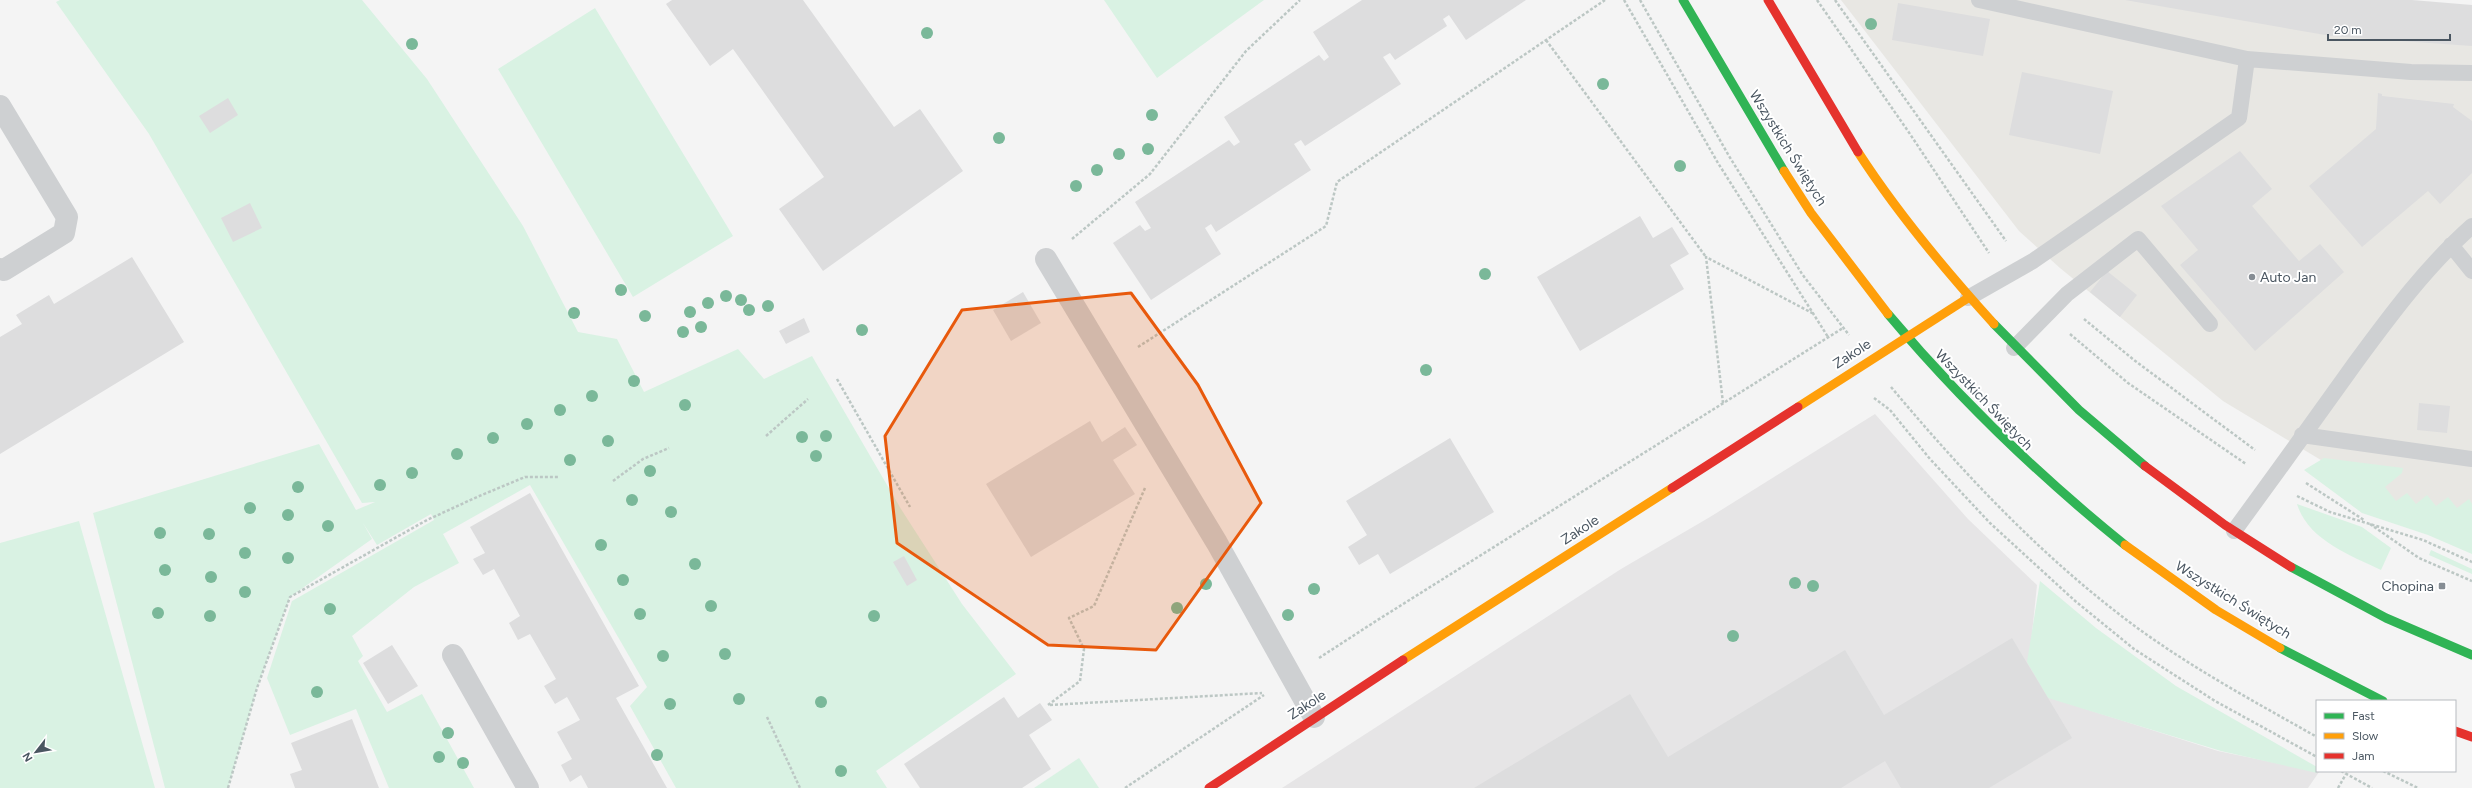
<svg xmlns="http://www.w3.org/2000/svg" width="2472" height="788" font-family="Figtree,sans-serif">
<rect width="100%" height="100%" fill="#f4f4f4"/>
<path fill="#e8e7e3" d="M1841,0H2200L2472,36V532L2394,504L2223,401L2060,268L2019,231Z"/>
<path fill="#e6e5e6" d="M1875,414L1968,519L2037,585L2029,662L2051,698L2218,751L2319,772L2308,788H1282L1621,569L1710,517Z"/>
<path fill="#d9f2e3" d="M60,0H362L427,79L523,226L578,332L617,339L644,392L738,349L764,379L812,356L901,509L962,604L1016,674L876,771L887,788H676L630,706L647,687L530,485L443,534L459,563L414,587L352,636L363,656L358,661L387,712L422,694L474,788H389L356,709L290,735L267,678L292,601L434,520L431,514L377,545L363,523L372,539L290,597L257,688L228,788H165L93,513L319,444L356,510L375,502L362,503L149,134L56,2Z
M1104,0H1264L1157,78Z
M595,8L733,236L633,297L498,69Z
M2324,458L2403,468L2402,473L2385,487L2396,501L2407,493L2416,504L2427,495L2436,506L2448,497L2457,508L2469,499L2472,504V554L2428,535L2362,513L2304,470Z
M2297,504L2362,527L2391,548L2381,570C2350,555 2308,540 2297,504Z
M79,521L155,788H0V543Z
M2431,550L2472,569V574L2429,555Z
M2040,581L2096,628L2176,686L2317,767V773L2221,751L2048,698L2027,662Z
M1079,758L1099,788H1034Z"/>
<path fill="#ddddde" d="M672,0H803L894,127L920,109L963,171L823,271L779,209L824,177L733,49L710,66L666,4Z
M1362,0H1526L1466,40L1449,15L1443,19L1447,26L1395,60L1390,53L1383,57L1401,84L1305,146L1301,140L1294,144L1311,170L1216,232L1211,224L1205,228L1221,254L1151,300L1113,243L1140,225L1145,231L1151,228L1135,202L1229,140L1234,146L1240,142L1224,117L1319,55L1324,61L1329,57L1313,32Z
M2125,0H2412L2472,5V46L2331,36Z
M1898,3L1990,19L1983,56L1892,40Z
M2022,72L2113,91L2100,154L2009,135Z
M2378,93L2382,94V96L2454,104L2453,107L2472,121V173L2440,204L2428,191L2362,247L2309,186L2376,129Z
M228,98L238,115L210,133L199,116Z
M2240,151L2272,189L2252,206L2299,261L2320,244L2344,272L2255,351L2180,265L2198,250L2161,206Z
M250,203L262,228L233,242L221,218Z
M1640,216L1653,238L1672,227L1689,254L1670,265L1684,289L1580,351L1537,277Z
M132,257L184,342L0,454V337L22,324L16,315L49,295L54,304Z
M2107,271L2137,295L2120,317L2090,292Z
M1023,292L1041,323L1011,341L993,310Z
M804,318L810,332L786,344L779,331Z
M2419,403L2450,406L2447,433L2417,430Z
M1090,421L1102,442L1125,427L1137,445L1113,460L1135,494L1031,557L986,484Z
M1450,438L1494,512L1390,574L1378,554L1359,565L1348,547L1367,535L1346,501Z
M530,493L639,686L616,698L667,788H588L581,775L570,782L561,765L572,759L557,732L580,720L567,697L555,704L544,686L556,679L530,634L518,640L509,623L520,616L494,569L483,575L473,559L485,553L470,527Z
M904,556L917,580L907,586L893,562Z
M2012,638L2072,738L1989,788H1901L1885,761L1841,788H1474L1630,694L1668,757L1845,650L1884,715Z
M392,645L418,686L388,704L363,663Z
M1004,697L1018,718L1040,703L1052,720L1029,735L1051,769L1022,788H920L904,764Z
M352,719L379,788H295L290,774L302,770L291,743Z"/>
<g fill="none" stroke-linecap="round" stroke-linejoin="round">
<path stroke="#bcc7c4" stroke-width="2.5" stroke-dasharray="3 2" stroke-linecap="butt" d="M1624,0L1718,163L1828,337
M1640,0L1729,156L1802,274L1849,335
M1817,0L1910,134L1989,253
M1835,0L2006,241
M1546,40L1706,257
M1072,239L1150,174L1246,51L1300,0
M2084,319L2134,360L2255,450
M2070,334L2128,383L2246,464
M1138,347L1326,226L1337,182L1605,0
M837,379L910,507
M1891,387C1964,474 2041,556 2132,624C2190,667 2255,702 2317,737
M1874,398L1890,410L1930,459L1990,523L2074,600L2134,649L2215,701L2317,757
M1723,403L1706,257L1814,314
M766,436L808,399
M613,481L643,459L669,448
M2306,483L2364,520
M2297,496L2330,512L2423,540L2472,562
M2370,524L2419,558L2472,581
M1319,658L1376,621L1843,328
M1048,705L1080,681L1084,649L1069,618L1094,606L1145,488
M1050,705L1262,693
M767,717L800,788
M2341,771L2372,788
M2383,771L2418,788
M228,788L257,688L290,597L427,520L477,497L525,477H559
M1125,788L1264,695
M2338,788L2346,774"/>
<path stroke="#ced0d2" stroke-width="16" d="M2247,59L2411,72L2472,73
M2451,245L2472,271
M1968,298L2033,261L2239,118L2247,59L1979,0
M2014,348L2067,294L2138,239L2210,324
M2302,435L2472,459
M2234,531C2275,475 2316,418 2356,362C2392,313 2427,266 2472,226"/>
<path stroke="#ced0d2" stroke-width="22" d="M0,106L67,217L64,233L4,270L0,269
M1046,259L1217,543L1314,717
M453,655L528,788"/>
<path stroke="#30b455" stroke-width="9" d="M1683,0L1784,171
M1888,314C1961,401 2037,474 2125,545
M1994,324L2079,410L2145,466
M2291,567L2386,618L2472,655
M2280,648L2383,701"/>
<path stroke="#ff9f0a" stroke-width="9" d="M1858,152C1898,214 1945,270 1994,324
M1784,171L1811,213L1888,314
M1798,407L1968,298
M2125,545L2216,610L2280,648
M1403,660L1672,488"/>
<path stroke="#e5322d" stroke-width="9" d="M1768,0L1858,152
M2145,466L2225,525L2291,567
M1672,488L1798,407
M2455,731L2472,737
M1209,788L1403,660"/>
</g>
<g fill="#7ab899">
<circle cx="1871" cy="24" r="6"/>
<circle cx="927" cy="33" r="6"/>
<circle cx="412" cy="44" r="6"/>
<circle cx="1603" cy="84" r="6"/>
<circle cx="1152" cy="115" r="6"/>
<circle cx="999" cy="138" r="6"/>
<circle cx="1148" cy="149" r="6"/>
<circle cx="1119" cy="154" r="6"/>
<circle cx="1680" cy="166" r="6"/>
<circle cx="1097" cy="170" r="6"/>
<circle cx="1076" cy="186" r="6"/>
<circle cx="1485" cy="274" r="6"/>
<circle cx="621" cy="290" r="6"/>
<circle cx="726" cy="296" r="6"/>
<circle cx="741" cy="300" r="6"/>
<circle cx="708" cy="303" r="6"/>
<circle cx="768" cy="306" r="6"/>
<circle cx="749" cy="310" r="6"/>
<circle cx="690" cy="312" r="6"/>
<circle cx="574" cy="313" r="6"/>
<circle cx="645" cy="316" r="6"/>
<circle cx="701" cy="327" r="6"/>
<circle cx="862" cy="330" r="6"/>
<circle cx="683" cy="332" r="6"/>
<circle cx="1426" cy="370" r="6"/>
<circle cx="634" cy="381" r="6"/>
<circle cx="592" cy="396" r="6"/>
<circle cx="685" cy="405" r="6"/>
<circle cx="560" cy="410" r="6"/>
<circle cx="527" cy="424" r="6"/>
<circle cx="826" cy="436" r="6"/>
<circle cx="802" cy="437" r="6"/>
<circle cx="493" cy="438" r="6"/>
<circle cx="608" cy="441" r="6"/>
<circle cx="457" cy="454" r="6"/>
<circle cx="816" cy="456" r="6"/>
<circle cx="570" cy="460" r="6"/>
<circle cx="650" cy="471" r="6"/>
<circle cx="412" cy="473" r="6"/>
<circle cx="380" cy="485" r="6"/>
<circle cx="298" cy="487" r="6"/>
<circle cx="632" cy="500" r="6"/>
<circle cx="250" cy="508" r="6"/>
<circle cx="671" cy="512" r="6"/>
<circle cx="288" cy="515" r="6"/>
<circle cx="328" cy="526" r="6"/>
<circle cx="160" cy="533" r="6"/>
<circle cx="209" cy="534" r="6"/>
<circle cx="601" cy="545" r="6"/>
<circle cx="245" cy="553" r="6"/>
<circle cx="288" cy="558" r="6"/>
<circle cx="695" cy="564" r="6"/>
<circle cx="165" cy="570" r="6"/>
<circle cx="211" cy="577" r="6"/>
<circle cx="623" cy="580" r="6"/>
<circle cx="1795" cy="583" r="6"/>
<circle cx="1206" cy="584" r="6"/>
<circle cx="1813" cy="586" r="6"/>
<circle cx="1314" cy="589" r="6"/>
<circle cx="245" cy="592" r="6"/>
<circle cx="711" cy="606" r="6"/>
<circle cx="1177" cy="608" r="6"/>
<circle cx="330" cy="609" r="6"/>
<circle cx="158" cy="613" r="6"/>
<circle cx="640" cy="614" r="6"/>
<circle cx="1288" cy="615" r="6"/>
<circle cx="210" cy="616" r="6"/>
<circle cx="874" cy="616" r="6"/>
<circle cx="1733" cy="636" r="6"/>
<circle cx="725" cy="654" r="6"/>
<circle cx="663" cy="656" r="6"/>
<circle cx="317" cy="692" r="6"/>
<circle cx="739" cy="699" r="6"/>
<circle cx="821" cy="702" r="6"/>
<circle cx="670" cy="704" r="6"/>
<circle cx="448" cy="733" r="6"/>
<circle cx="657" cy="755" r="6"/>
<circle cx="439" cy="757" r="6"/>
<circle cx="463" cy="763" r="6"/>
<circle cx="841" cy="771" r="6"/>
</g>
<path fill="#e8590c" fill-opacity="0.2" stroke="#e8590c" stroke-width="3" stroke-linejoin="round" d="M1131,293L1198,385L1261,503L1156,650L1048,645L897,543L885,436L962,310Z"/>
<g fill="#868d94" stroke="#fff" stroke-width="1.5">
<circle cx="2252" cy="277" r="4"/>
<rect x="2438" y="582" width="8" height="8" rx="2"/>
</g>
<g text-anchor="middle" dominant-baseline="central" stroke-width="4" stroke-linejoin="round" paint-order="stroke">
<g font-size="14" fill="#4a5661" stroke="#fff">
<text transform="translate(1788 148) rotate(58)">Wszystkich Świętych</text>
<text transform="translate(1852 354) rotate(-33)">Zakole</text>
<text transform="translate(1984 400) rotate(46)">Wszystkich Świętych</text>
<text transform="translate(1580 530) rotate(-33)">Zakole</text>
<text transform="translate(2233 600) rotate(32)">Wszystkich Świętych</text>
<text transform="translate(1307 705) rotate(-33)">Zakole</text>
</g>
<g font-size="14" fill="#4a5661" stroke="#fff" text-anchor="start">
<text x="2260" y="277">Auto Jan</text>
<text x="2434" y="586" text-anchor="end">Chopina</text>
</g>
</g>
<rect x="2316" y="700" width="140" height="72" fill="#ffffff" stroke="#b7bbc0"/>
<rect x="2324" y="713" width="20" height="6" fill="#30b455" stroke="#b7bbc0"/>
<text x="2352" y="720" font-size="12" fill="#4a5661">Fast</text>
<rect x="2324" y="733" width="20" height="6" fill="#ff9f0a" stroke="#b7bbc0"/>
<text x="2352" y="740" font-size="12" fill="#4a5661">Slow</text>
<rect x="2324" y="753" width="20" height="6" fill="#e5322d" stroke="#b7bbc0"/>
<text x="2352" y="760" font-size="12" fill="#4a5661">Jam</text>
<g transform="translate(36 752) rotate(239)" stroke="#ffffff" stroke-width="3" paint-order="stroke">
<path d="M0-3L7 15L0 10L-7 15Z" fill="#4a5661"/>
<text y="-6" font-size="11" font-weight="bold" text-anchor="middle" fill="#4a5661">N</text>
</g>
<path d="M2328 34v6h122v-6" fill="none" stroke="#4a5661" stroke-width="2"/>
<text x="2334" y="34" font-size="12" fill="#4a5661" stroke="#ffffff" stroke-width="3" paint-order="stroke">20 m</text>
</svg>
